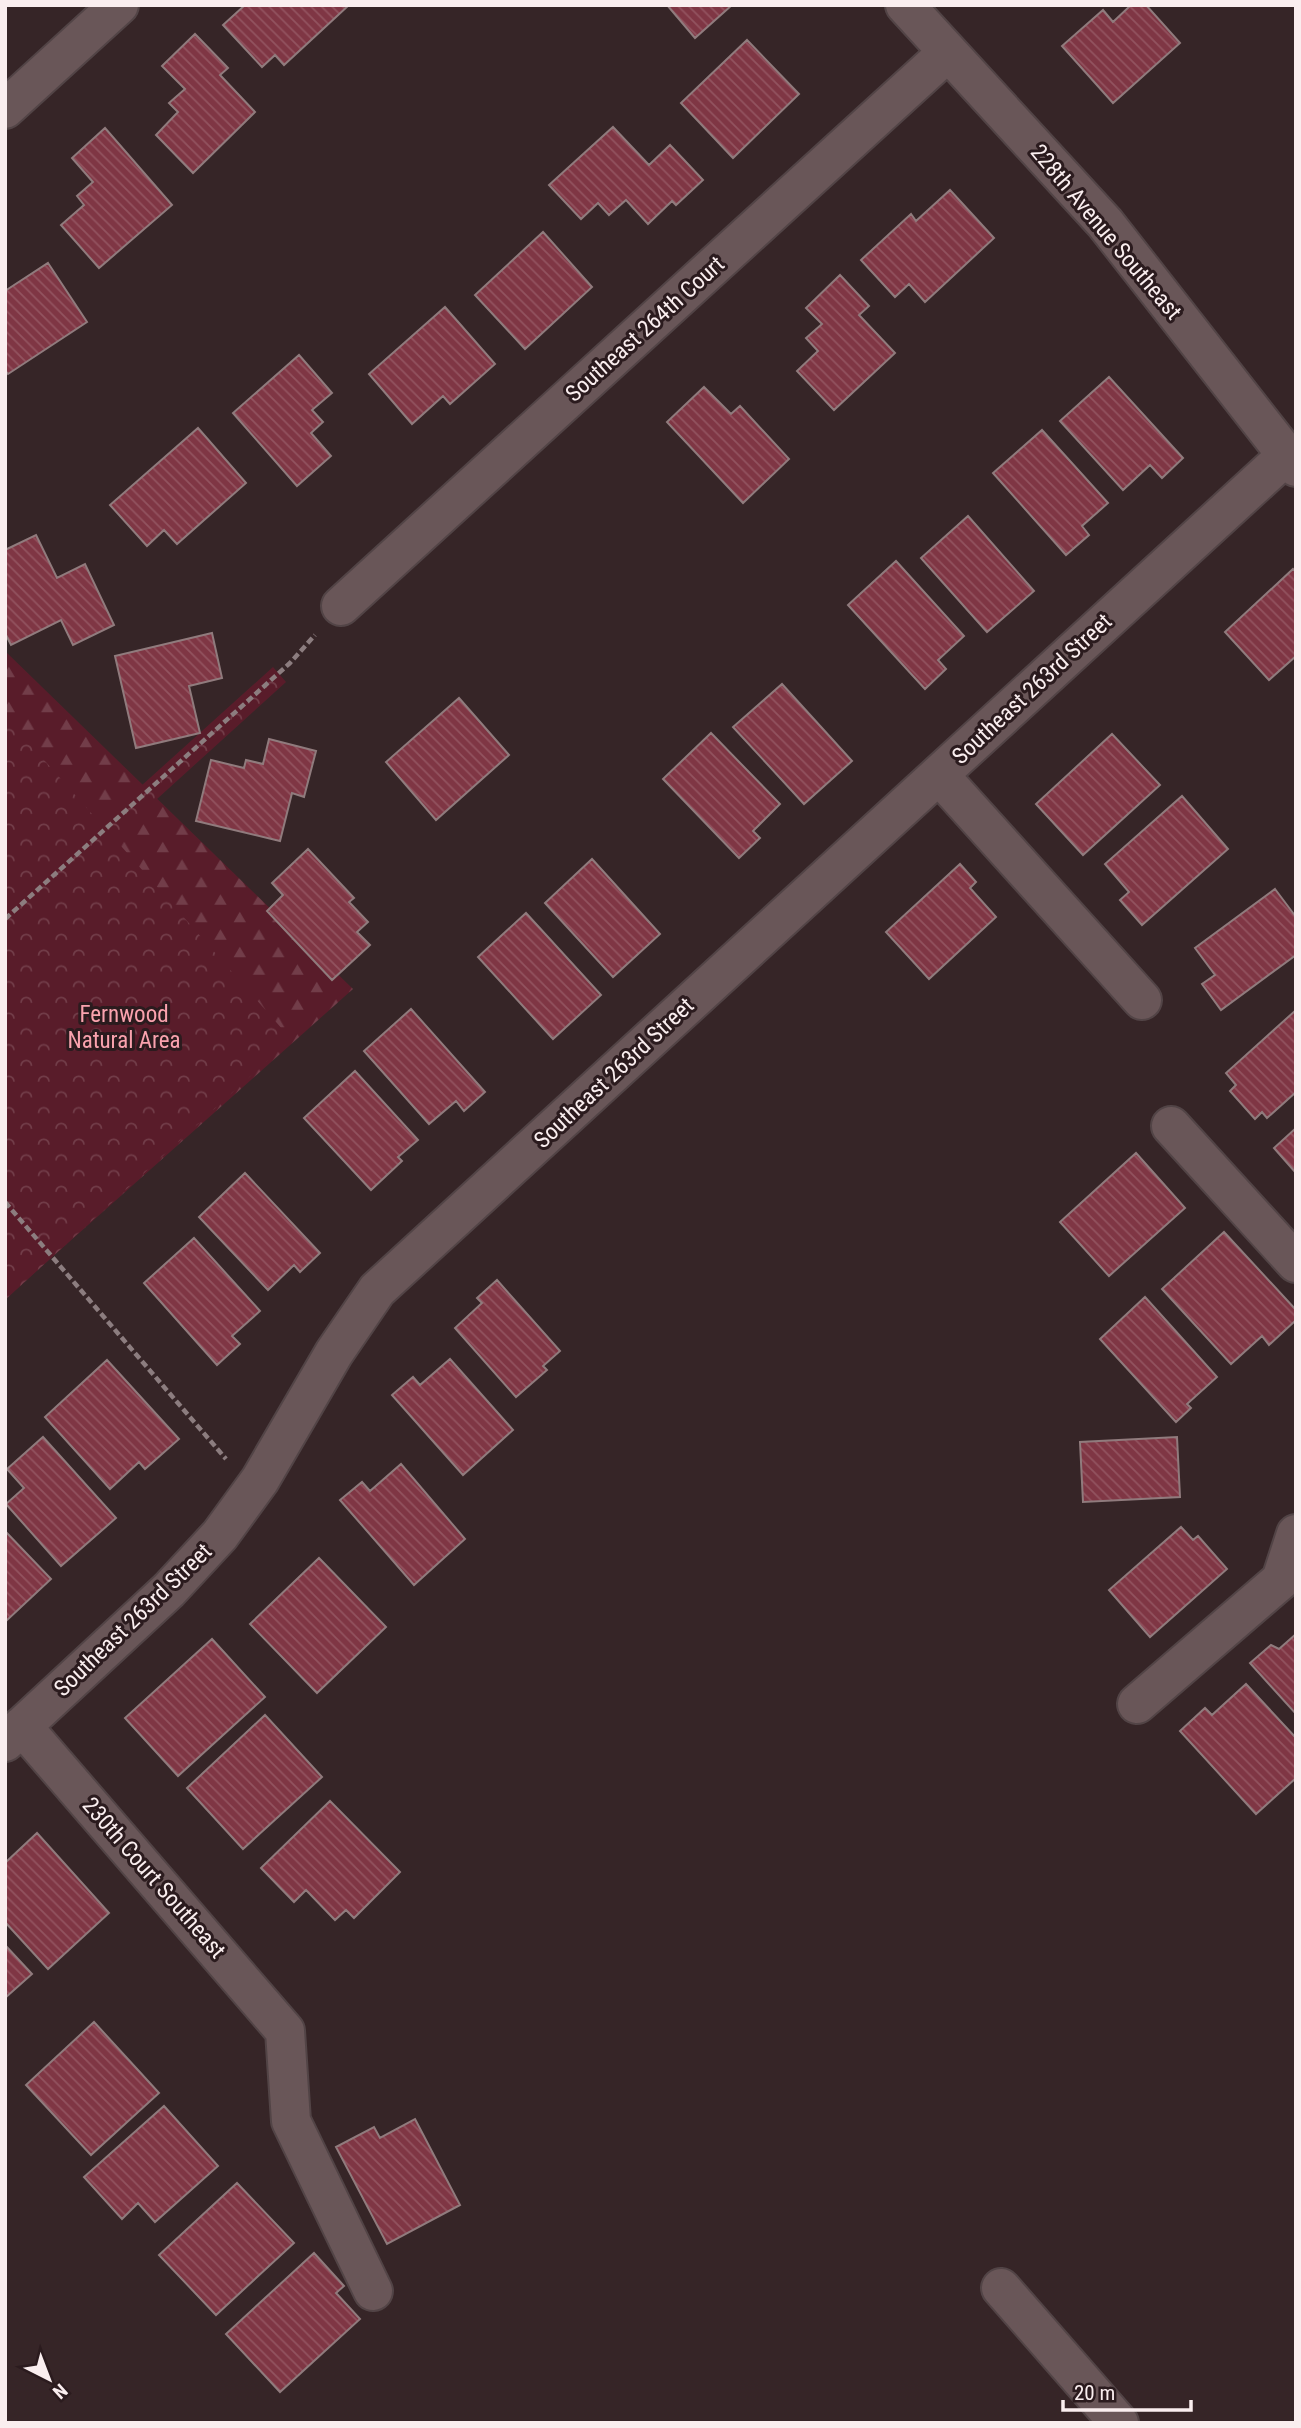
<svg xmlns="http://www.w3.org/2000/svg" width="1301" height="2428" font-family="'Roboto Condensed',sans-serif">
<defs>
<pattern id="forest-firs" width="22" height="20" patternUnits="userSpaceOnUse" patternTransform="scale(1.75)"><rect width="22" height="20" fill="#591c2a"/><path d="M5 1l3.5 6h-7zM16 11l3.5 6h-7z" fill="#723d49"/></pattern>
<pattern id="park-crowns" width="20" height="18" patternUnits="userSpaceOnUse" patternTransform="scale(1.75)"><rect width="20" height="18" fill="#591c2a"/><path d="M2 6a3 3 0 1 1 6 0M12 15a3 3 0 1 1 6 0" fill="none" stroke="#723d49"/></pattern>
<pattern id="building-back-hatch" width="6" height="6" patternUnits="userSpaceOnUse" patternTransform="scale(1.75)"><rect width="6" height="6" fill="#7f3644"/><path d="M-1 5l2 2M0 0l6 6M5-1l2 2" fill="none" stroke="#92535f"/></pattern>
</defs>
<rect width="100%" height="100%" fill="#362527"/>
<path fill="url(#forest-firs)" d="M5,651L353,989L5,1299Z"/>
<path fill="url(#park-crowns)" d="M273,667L286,682L114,838L291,1039L5,1300V716L100,823Z"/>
<path fill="url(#building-back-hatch)" stroke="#907b7d" stroke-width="2" d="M245,5H349L284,65L275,55L262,67L223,25Z
M667,5H732L695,38Z
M1131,5H1146L1180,43L1113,103L1062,46L1103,10L1113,22Z
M195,34L228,68L220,75L255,112L193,173L156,135L178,112L169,103L185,89L162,66Z
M747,40L799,94L733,158L681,103Z
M613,127L649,165L670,145L703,180L676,205L672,201L648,224L626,200L609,215L598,203L581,219L549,185Z
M105,128L172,205L99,268L61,225L84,205L77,196L93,182L72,158Z
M950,190L994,238L925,302L909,284L895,297L861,260L911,214L916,221Z
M543,232L592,287L525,349L475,295Z
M48,263L87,322L8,374L5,370V291Z
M840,275L869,306L859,315L895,353L834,410L797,371L818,351L806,338L822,324L806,308Z
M445,307L495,364L450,404L443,396L412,424L369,374Z
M299,355L332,393L312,410L323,422L311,433L331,456L297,486L233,413Z
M1109,377L1183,458L1162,478L1150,465L1123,490L1060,421Z
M704,387L731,414L740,406L789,459L743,503L667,422Z
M198,428L246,483L177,544L164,530L147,546L110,505Z
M1042,430L1108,503L1082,526L1089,535L1066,555L993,473Z
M968,516L1034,591L987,632L921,558Z
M36,535L57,578L85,564L114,625L73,645L61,620L11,645L5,633V550Z
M896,561L964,636L938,660L946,669L925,689L848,605Z
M1293,569L1296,572V656L1269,680L1225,632Z
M212,633L222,678L189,686L200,733L136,748L115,656Z
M782,684L852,761L804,804L733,727Z
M459,698L509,755L436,820L386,762Z
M711,733L780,804L753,831L760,838L739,858L663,779Z
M1112,734L1160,785L1083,855L1036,804Z
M269,739L316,751L304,797L292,793L280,841L196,821L211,760L244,768L246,760L263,764Z
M1182,796L1228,849L1142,925L1120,900L1129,892L1105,864Z
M308,849L354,898L349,902L368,922L357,932L370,945L332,980L267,911L283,895L272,883Z
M592,859L660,934L613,977L545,903Z
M960,864L976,882L970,888L996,917L929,979L886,932Z
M1275,889L1296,917V955L1221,1010L1202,984L1215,975L1195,948Z
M526,913L601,995L553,1039L478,957Z
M411,1009L485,1092L464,1111L456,1101L429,1124L364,1051Z
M1296,1010V1092L1267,1118L1262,1112L1255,1119L1230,1091L1236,1085L1226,1073Z
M355,1071L418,1140L398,1157L402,1161L371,1190L304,1118Z
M1296,1128V1173L1274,1148Z
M1136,1153L1185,1208L1109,1276L1060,1222Z
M245,1173L320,1253L300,1272L294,1265L268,1290L199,1217Z
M1224,1232L1296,1310V1320L1269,1345L1262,1336L1231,1364L1162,1289Z
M194,1238L260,1311L232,1336L240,1344L217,1365L144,1283Z
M497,1280L560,1351L543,1366L547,1370L516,1397L455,1328L482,1303L477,1298Z
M1145,1297L1217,1377L1187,1404L1191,1408L1176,1422L1100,1339Z
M450,1359L513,1430L463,1475L392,1395L413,1377L420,1385Z
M107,1360L179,1439L145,1469L139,1462L110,1489L45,1417Z
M43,1437L116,1518L61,1566L6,1504L24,1488L7,1469Z
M1177,1437L1180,1497L1083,1502L1080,1442Z
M401,1464L465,1539L414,1585L340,1500L362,1482L370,1491Z
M1181,1527L1193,1540L1198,1536L1227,1569L1150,1637L1109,1590Z
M5,1531L51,1579L5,1622Z
M319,1558L386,1627L317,1693L250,1624Z
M1296,1634V1714L1250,1663L1271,1645L1279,1649Z
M212,1639L265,1697L178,1776L125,1718Z
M1246,1684L1296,1738V1778L1256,1814L1180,1731L1205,1708L1212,1715Z
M265,1715L322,1777L243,1849L187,1788Z
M330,1801L400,1872L354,1918L346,1910L335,1920L306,1890L294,1902L261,1868Z
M37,1833L109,1913L48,1969L5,1922V1863Z
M5,1945L32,1974L5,1998Z
M94,2022L159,2093L91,2155L26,2085Z
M164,2106L218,2166L155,2222L138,2203L122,2219L84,2177Z
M415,2119L460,2205L387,2244L336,2147L374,2127L380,2138Z
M237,2183L294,2243L216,2315L159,2255Z
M314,2253L344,2286L336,2293L360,2319L280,2392L226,2334Z"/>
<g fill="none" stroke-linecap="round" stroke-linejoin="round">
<defs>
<path id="minor" d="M905,5L1105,223L1296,467
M5,109L119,5
M341,606L948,52
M939,775L1142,1000
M1171,1126L1296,1263
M1137,1704L1281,1580L1296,1534
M22,1726L285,2031L291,2121L373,2291
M5,1742L169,1590L220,1535L260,1480L334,1353L377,1290L1286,456
M1001,2288L1119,2423"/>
</defs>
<use href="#minor" stroke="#524446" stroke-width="42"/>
<path stroke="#8c7d7f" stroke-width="4.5" stroke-dasharray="7 3.5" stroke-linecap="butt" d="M5,919L290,663L315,635
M5,1202L226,1459"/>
<use href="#minor" stroke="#695658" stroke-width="38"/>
</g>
<g text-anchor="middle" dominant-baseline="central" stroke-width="6" stroke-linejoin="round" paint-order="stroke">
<g font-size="23" fill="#faeeef" stroke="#2b1b1e">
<text transform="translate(1106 232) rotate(50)">228th Avenue Southeast</text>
<text transform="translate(645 329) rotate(-42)">Southeast 264th Court</text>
<text transform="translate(1032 689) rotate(-43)">Southeast 263rd Street</text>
<text transform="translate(614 1073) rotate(-43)">Southeast 263rd Street</text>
<text transform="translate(133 1620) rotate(-44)">Southeast 263rd Street</text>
<text transform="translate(154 1878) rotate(49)">230th Court Southeast</text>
</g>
<g font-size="23" fill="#faa2ae" stroke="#2b1b1e">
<text x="124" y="1014">Fernwood<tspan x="124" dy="26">Natural Area</tspan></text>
</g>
</g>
<rect width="1301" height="2428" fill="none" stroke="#faeeef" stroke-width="14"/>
<g transform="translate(49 2379) rotate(138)" stroke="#2b1b1e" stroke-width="5" paint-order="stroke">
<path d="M0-5L12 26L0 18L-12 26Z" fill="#faeeef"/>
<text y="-10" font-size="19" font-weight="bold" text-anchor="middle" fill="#faeeef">N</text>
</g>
<path d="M1063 2400v10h128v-10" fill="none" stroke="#faeeef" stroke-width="3.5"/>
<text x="1074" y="2400" font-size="21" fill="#faeeef" stroke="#2b1b1e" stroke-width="5" paint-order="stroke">20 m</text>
</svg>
